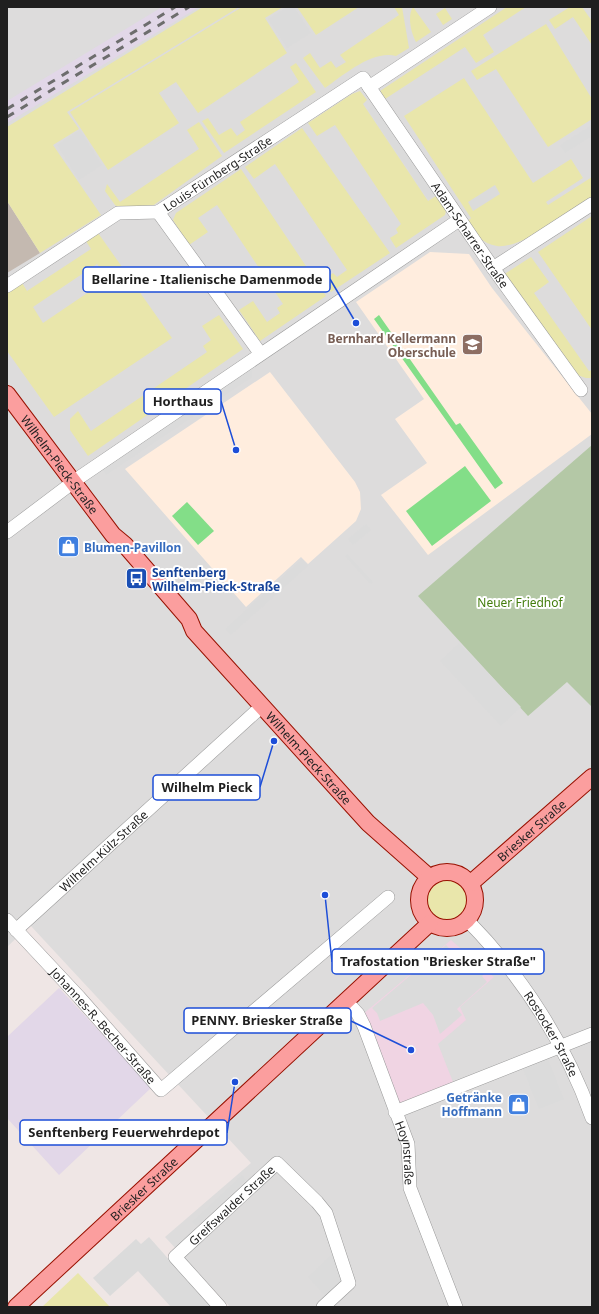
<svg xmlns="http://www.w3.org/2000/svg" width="599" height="1314" font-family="'Noto Sans',sans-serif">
<rect width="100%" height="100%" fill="#efe6e5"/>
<path fill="#dddcdc" d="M7,7H592V1307H230L165,1237L251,1163L30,925L7,947Z"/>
<path fill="#f0d4e3" d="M451,940L494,977L460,1007L466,1020L438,1044L453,1082L397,1105L363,1014Z"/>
<path fill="#e2d7e8" d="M162,7H199L7,123V101Z
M59,988L152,1087L59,1175L7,1118V1037Z"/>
<path fill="#ffedde" d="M430,252L469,254L492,288L592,414V434L428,555L381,495L427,463L395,419L424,399L356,302Z
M270,372L355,482L360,492L361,509L356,521L308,564L301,557L246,607L125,469Z"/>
<path fill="#c4b9b0" d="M7,201L40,253L7,273Z"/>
<path fill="#e9e6ab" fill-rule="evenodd" d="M203,7H239L67,112L79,129L53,145L101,215L40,253L7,201V127Z
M242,7H283L265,18L287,53L198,113L176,82L159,93L179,123L108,170L70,112Z
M297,7H359L316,35Z
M394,7H402L409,48L396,56C372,50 344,75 325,88L303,58L310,53L320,68L331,61L336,68L346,62L340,55L399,15Z
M413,7L431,32L416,42C411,33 407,16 413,7Z
M507,7H526L483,35L494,52L476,63L465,47L385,99L380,91Z
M570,7H582L592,21V45L573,17L555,29L549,20Z
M445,8L452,19L443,25L436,14Z
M546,24L592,99V119L548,147L496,69L477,80L471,71Z
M296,63L316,92L224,153L202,121L208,118L219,135L231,128L237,136L245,130L240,122L299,82L290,67Z
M464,78L533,183L571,159L583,178L546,202L548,205L592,177V197C570,211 523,249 497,246C482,244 475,233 467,222L471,218L404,116Z
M360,91L367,100L363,104L428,201L436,196L446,211L445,215L396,248L390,238L398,233L396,229L401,224L335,125L317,136L308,123L352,94Z
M199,122L222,156L151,207H118L115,205L105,191L107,184L120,202L199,149L187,130Z
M302,128L390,253L331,292L323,280L333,273L337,277L347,270L275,164L254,179L245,167Z
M241,169L326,296L260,341L239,310L253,301L267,322L280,313L277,308L283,304L217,205L198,218L208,232L189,245L173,220L176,213Z
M592,216V330L538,252Z
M96,230L172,338L54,417L7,351V290L21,281L27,291L91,249L84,238ZM97,264L108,279L43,323L33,307Z
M531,257L549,282L534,293L589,371L592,370V378H586L577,375L503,275Z
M219,315L243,349L88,456L70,430V419L78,411L91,431L207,352L203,346L211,340L202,326Z
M424 900a23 23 0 1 1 46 0a23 23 0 1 1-46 0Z
M78,1273L110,1307H42Z"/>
<path fill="#b4c8a6" d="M592,445V707L567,682L528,716L418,596Z"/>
<path fill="#83de88" d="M379,315L456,425L460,423L503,483L495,489L374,319Z
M465,466L491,501L432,546L406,511Z
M187,502L214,531L198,545L172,516Z"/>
<path fill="#dbdbdb" d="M288,7H294L311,33L287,48L268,19Z
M376,103L437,193L428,199L368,110Z
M592,125V136L565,153L560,145Z
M80,130L102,165L79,180L57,145Z
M495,185L500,194L473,211L468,202Z
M251,365L252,377L106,475L101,467Z
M366,524L371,530L353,545L348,539Z
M347,554L373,582L370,584L345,556Z
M302,559L308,566L231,635L225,629Z
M459,643L521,707L501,726L440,661Z
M446,945L453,952L458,948L485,973L482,976L487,982L457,1009L462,1015L440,1034L433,1015L423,1003L380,1021L377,1013L372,1008Z
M547,1057L564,1099L539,1109L522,1067Z
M242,1175L246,1180L196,1226L192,1222Z
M149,1237L211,1307H171L138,1271L110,1296L93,1278L136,1239L141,1244Z
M334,1252L343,1281L326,1297L308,1277Z"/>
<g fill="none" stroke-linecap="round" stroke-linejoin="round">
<defs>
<g id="minor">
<path d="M369,87L490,7"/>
<path id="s1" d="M158,212L363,78L493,268L581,390"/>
<path d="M158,212L260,353"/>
<path d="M493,268L592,204"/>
<path d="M7,286L118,213L158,212"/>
<path d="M7,532L80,477L459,220"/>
<path id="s2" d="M7,920L79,997L161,1090L388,897"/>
<path id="s3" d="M468,921C522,976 566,1044 592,1118"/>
<path id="s4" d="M16,930L261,707"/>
<path id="s5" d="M347,1002L358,1014L364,1026L408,1144L410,1188L456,1307"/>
<path d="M395,1112L592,1034"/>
<path id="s6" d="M220,1307L175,1257L277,1163L317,1202L326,1213L349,1283L323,1307"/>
</g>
<g id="major">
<path id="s7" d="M7,394L113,535L125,545L189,619L194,631L368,823L429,877"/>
<circle cx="447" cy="900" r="28"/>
<path id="s8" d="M471,883L592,777"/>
<path id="s9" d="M16,1307L430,923"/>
</g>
</defs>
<use href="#minor" stroke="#999" stroke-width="14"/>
<use href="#major" stroke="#981101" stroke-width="18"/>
<use href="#minor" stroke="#fff" stroke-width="13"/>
<use href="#major" stroke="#fb9e9e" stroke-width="16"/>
<path stroke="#6d6d6d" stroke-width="3" stroke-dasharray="8 8" stroke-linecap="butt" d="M7,109L175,7
M7,117L189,7"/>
</g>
<defs>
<symbol id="school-square" viewBox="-11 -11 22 22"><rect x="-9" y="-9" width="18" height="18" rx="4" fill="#8d6e63" stroke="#fff"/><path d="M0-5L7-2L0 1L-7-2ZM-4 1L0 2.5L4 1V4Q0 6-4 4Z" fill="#fff"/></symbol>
<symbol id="shop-square" viewBox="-11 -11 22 22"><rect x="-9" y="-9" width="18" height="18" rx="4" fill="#3f7fe0" stroke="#fff"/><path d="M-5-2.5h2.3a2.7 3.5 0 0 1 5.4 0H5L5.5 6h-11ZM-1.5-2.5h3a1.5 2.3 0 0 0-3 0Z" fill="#fff"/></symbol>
<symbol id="bus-square" viewBox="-11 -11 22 22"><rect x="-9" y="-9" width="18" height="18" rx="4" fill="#1a4fb4" stroke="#fff"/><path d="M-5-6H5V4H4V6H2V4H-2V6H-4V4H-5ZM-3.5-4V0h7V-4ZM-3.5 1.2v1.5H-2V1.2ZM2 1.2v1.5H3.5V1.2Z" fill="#fff"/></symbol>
</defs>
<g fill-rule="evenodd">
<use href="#school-square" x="460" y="332" width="25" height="25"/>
<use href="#shop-square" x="56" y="534" width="25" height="25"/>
<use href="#bus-square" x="124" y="566" width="25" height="25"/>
<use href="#shop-square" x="506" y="1092" width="25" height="25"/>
</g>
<g text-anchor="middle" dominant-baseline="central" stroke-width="4" stroke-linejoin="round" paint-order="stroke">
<g font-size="12" fill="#1f1f1f" stroke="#fff">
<text stroke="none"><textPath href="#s1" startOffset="71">Louis-Fürnberg-Straße</textPath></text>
<text stroke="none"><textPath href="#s1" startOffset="435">Adam-Scharrer-Straße</textPath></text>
<text stroke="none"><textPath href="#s7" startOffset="88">Wilhelm-Pieck-Straße</textPath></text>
<text stroke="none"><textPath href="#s7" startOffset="474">Wilhelm-Pieck-Straße</textPath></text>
<text stroke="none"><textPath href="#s8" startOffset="80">Briesker Straße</textPath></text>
<text stroke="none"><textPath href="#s4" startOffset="118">Wilhelm-Külz-Straße</textPath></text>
<text stroke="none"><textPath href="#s2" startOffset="143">Johannes-R.-Becher-Straße</textPath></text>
<text stroke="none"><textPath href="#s3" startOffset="141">Rostocker Straße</textPath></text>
<text stroke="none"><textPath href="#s5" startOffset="164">Hoynstraße</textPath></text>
<text stroke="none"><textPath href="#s9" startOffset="174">Briesker Straße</textPath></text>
<text stroke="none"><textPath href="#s6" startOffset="144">Greifswalder Straße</textPath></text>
</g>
<g font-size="12" font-weight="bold" fill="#785e54" stroke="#fff" text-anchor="end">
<text x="456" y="338">Bernhard Kellermann<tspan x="456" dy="14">Oberschule</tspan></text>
</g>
<g font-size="12" font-weight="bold" fill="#366cbe" stroke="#fff" text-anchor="start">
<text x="84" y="547">Blumen-Pavillon</text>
<text x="502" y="1097" text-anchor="end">Getränke<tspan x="502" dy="14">Hoffmann</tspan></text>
</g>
<g font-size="12" font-weight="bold" fill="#164399" stroke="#fff" text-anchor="start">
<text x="152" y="572">Senftenberg<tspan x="152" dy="14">Wilhelm-Pieck-Straße</tspan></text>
</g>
<g font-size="12" fill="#437d0c" stroke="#fff">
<text x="520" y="602">Neuer Friedhof</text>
</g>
</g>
<path fill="none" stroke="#1d4ed8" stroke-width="1.5" d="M356 323L330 279M236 450L221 401M274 741L260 787M325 895L332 962M411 1050L351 1021M235 1082L227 1133"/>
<g fill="#1d4ed8" stroke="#fff" stroke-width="1.5">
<circle cx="356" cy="323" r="4"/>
<circle cx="236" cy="450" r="4"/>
<circle cx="274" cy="741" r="4"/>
<circle cx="325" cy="895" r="4"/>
<circle cx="411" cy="1050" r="4"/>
<circle cx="235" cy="1082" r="4"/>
</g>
<g fill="#fff" stroke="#1d4ed8" stroke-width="1.5">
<rect x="83" y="267" width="247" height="25" rx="4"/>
<rect x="144" y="389" width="77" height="25" rx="4"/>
<rect x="153" y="775" width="107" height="25" rx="4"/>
<rect x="332" y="949" width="212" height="25" rx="4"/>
<rect x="184" y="1008" width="167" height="25" rx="4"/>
<rect x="20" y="1120" width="207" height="25" rx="4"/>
</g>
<g font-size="13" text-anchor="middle" font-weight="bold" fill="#1f1f1f">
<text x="207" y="284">Bellarine - Italienische Damenmode</text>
<text x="183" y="406">Horthaus</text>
<text x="207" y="792">Wilhelm Pieck</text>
<text x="438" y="966">Trafostation "Briesker Straße"</text>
<text x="267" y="1025">PENNY. Briesker Straße</text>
<text x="124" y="1137">Senftenberg Feuerwehrdepot</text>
</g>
<rect width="599" height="1314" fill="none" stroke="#1f1f1f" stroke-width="16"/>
</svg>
